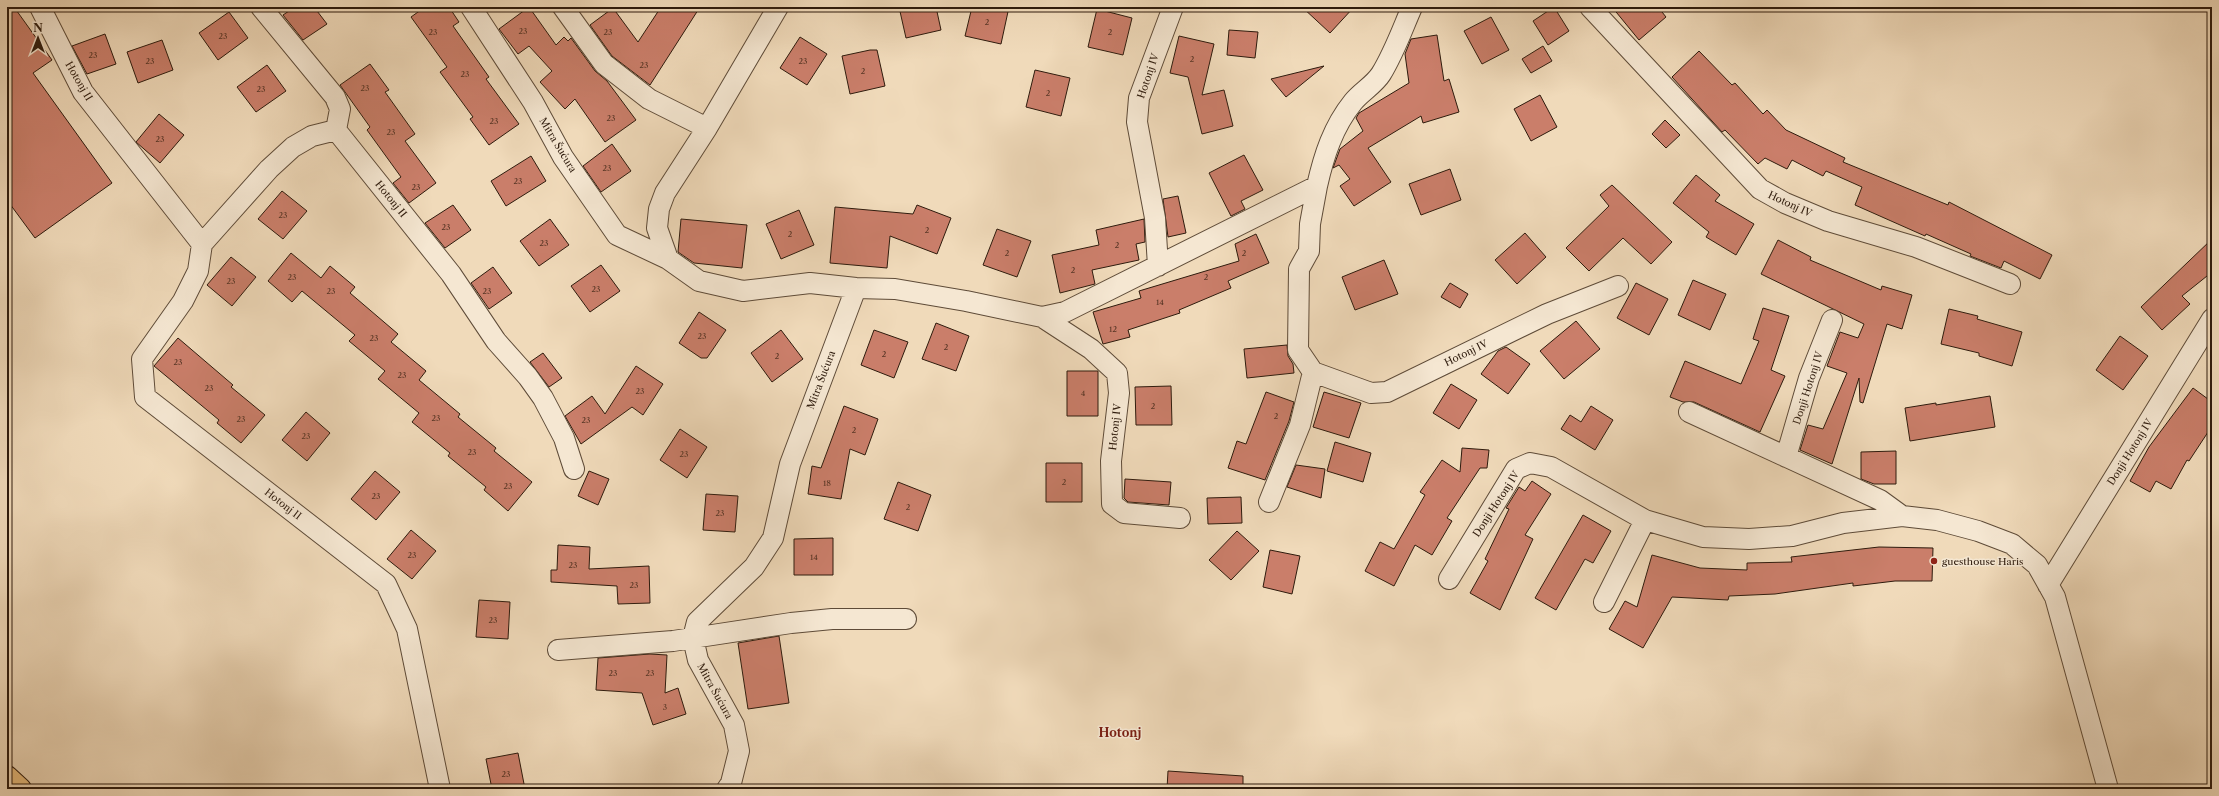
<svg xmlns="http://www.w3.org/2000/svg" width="2219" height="796" font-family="'Libre Caslon Text',serif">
<rect width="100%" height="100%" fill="#f0daba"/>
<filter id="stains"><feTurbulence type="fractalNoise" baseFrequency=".005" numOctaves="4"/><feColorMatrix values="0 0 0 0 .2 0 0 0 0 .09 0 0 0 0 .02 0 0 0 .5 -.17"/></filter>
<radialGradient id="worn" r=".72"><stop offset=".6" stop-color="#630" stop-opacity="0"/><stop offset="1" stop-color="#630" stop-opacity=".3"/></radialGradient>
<path fill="#ca7e6a" stroke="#2e1b0d" d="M7,7H14L52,60L33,73L112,183L35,238L7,200Z
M295,7H314L327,24L303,40L283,15Z
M425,7H449L459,22L453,26L489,77L486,79L519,124L489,145L470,119L473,117L440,72L447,67L411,17Z
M529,7L556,45L564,37L568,41L571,38L595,71L607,81L636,120L605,142L575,99L565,109L540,82L552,71L529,46L518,54L499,29Z
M661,7H700L650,85L612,56L590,25L613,8L638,42Z
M899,7H936L941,30L906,38Z
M972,7H1009L1001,44L965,36Z
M1302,7H1354L1330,33Z
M1554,7L1569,31L1548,45L1533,21Z
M1612,7H1658L1666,17L1639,40Z
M1097,9L1132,18L1123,55L1088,47Z
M229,12L248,38L218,60L199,33Z
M1491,17L1509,50L1482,64L1464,31Z
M1229,30L1258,32L1255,58L1227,55Z
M105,34L116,64L87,74L72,46Z
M1437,35L1444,81L1449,79L1459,112L1423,123L1421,116L1368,148L1391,182L1354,206L1340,186L1350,179L1339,165L1333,168L1340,149L1363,131L1356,118L1359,113L1409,83L1405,54L1411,39Z
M1179,36L1214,44L1202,95L1224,90L1233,126L1202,134L1188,77L1170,73Z
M800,37L827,54L807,85L780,68Z
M162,40L173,70L138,83L127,52Z
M1543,46L1552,61L1531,73L1522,59Z
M870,50H877L885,86L850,94L842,56Z
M1699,51L1732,85L1735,83L1763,114L1767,110L1786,130L1845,158L1843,162L1948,205L1949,202L2052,255L2040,279L2004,261L2001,268L1970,256L1971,254L1926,234L1925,236L1855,205L1862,187L1826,171L1823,176L1792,160L1787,169L1765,158L1758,164L1725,130L1722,132L1672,77Z
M370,64L389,90L385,92L415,134L405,141L436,183L409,203L393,183L401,177L367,130L370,127L340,85Z
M267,65L286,91L256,112L237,87Z
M1324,66L1286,97L1271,79Z
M1035,70L1070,78L1061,116L1026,107Z
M1540,95L1557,127L1531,141L1514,109Z
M159,114L184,135L160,163L136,142Z
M1665,120L1680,135L1666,148L1652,134Z
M612,144L631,171L601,192L583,166Z
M1244,155L1263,190L1241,201L1245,209L1231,216L1209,173Z
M531,156L546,181L506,206L491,181Z
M1450,169L1461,200L1421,215L1409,184Z
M1696,175L1720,195L1715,201L1754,224L1736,255L1706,237L1709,232L1673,203Z
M1612,185L1672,242L1651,264L1623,238L1589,271L1566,248L1609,206L1600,195Z
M282,191L307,211L283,239L258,219Z
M1178,196L1186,233L1168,237L1163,199Z
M453,205L471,230L445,248L425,223Z
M917,205L951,218L937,254L890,236L887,268L830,263L835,207L913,214Z
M799,210L814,245L781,259L766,224Z
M550,219L569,245L539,266L520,241Z
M681,219L747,225L742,268L694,263L678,252Z
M1144,219L1145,242L1136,244L1139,260L1092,270L1095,284L1060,293L1052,255L1099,245L1096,230Z
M997,229L1031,241L1017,277L983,265Z
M1525,233L1546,257L1517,284L1495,260Z
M1256,234L1269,263L1228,281L1231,288L1179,310L1180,313L1128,330L1130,337L1103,344L1093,312L1141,298L1139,291L1239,261L1235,244Z
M2212,239V272L2182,296L2190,304L2162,330L2141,307Z
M1778,240L1811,257L1810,260L1881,290L1882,286L1912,295L1902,329L1887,324L1863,403L1860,402L1859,378L1832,464L1800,450L1808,425L1823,429L1847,373L1827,366L1840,332L1858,338L1864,324L1761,274Z
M291,253L321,278L330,266L355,287L350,293L398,334L391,342L426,371L419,380L460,414L458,417L496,448L494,451L532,482L508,511L484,490L486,487L448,456L450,453L412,422L419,413L378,379L385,371L349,341L355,335L302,291L292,302L268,281Z
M231,257L256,277L232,306L207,285Z
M1384,260L1398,294L1355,310L1342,277Z
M601,265L620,291L590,312L571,286Z
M493,267L512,293L489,309L471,283Z
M1693,280L1726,294L1710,330L1678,315Z
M1450,283L1468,294L1460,308L1441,297Z
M1636,283L1668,299L1649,335L1617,318Z
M1763,308L1789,316L1771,370L1785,376L1760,432L1694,402H1683L1670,397L1685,361L1741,384L1759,341L1753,339Z
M1949,309L1978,316L1977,319L2022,332L2012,366L1979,356V353L1941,344Z
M699,312L726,330L707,358H701L679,343Z
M1576,321L1600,349L1564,379L1540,351Z
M936,323L969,336L956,371L922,359Z
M781,330L803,359L772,382L751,353Z
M874,330L908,342L894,378L861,365Z
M2120,336L2148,356L2123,390L2096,370Z
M178,338L233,385L231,387L265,415L241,443L217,423L219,420L154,366Z
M1287,345L1288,356L1293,364L1294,373L1247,378L1244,349Z
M1506,347L1530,364L1508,394L1481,374L1498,351Z
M543,353L562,378L549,387L530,362Z
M636,366L663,384L643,415L632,407L581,444L565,416L592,396L605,414Z
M1067,371H1098V416H1067Z
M1451,384L1477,400L1459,429L1433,413Z
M1171,386L1172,425H1136L1135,387Z
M2193,388L2212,402V426L2189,461L2187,460L2171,489L2156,481L2150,492L2130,481L2149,447Z
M1266,392L1294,402L1289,421L1265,480L1228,468L1237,441L1246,444Z
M1324,392L1361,403L1349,438L1313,427Z
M1990,396L1995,427L1910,441L1905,408L1936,403V405Z
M844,406L878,419L865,455L850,449L841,499L808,494L812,466L821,468Z
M1591,406L1613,420L1595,450L1561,429L1570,415L1581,422Z
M306,412L330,433L307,461L282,440Z
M680,429L707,447L687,478L660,460Z
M1335,442L1371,453L1363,482L1327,471Z
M1462,448L1489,450L1487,468H1480L1447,518L1452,521L1432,555L1415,545L1394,586L1365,571L1380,542L1394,549L1425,495L1420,492L1442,460L1460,472Z
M1896,451V484H1874L1861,479V452Z
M1046,463H1082V502H1046Z
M1296,465L1325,469L1321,498L1287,487Z
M375,471L400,492L376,520L351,499Z
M589,471L609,479L598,505L578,496Z
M1125,479L1171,482L1169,505L1128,502L1124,498Z
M1532,481L1551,494L1525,535L1533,539L1500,610L1470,593L1488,561L1485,559L1509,509L1506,508L1519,487L1525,491Z
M898,482L931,495L918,531L884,519Z
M706,494L738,496L735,532L703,530Z
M1241,497L1242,523L1208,524L1207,498Z
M1583,515L1611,531L1593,563L1585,559L1556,610L1535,598Z
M411,530L436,551L412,579L387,559Z
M1237,531L1259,551L1231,580L1209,560Z
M833,538V575H794V539Z
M558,545L590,547L589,569L649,566L650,603L618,604L617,586L551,582V570H557Z
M1879,547L1933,548L1932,581H1895L1853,586V583L1775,594L1729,596L1728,600L1672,597L1643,648L1609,629L1625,601L1637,607L1652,555L1700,568L1747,570V563L1792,562L1791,557Z
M1270,550L1300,556L1292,594L1263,587Z
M479,600L510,602L508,639L476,637Z
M779,636L789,703L748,709L738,643Z
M650,654L667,655L665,693L678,688L686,714L653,725L642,693L596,690L598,658Z
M518,753L525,789H492L486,759Z
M1168,771L1243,776V789H1167Z"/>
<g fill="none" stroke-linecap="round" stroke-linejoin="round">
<defs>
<path id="minor" d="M40,7L83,92L202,244
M261,7L335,97L340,109L336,130L451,274L496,341L528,377L543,398L564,438L574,469
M471,7L533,102L563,157L617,235L668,259L699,281L743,291L810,283L856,288L895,289L966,301L1042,317L1065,312L1317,186C1324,155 1333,127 1353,102C1361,92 1374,85 1381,74C1394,53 1402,30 1412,7
M563,7L604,64L649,99L707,128
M1590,7L1760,189L1785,203L1828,221L1916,247L2010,284
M336,130L312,136L293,147L269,169L202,244L198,271L183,301L142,359L145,397L386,584L407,629L440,789
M1317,186L1310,224L1309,251L1299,269L1298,350L1313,372L1371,393L1387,392L1547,314L1618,286
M668,259L657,228L659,209L665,193L707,128L778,7
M1158,266L1155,218L1137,122L1139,98L1173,7
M1042,317L1091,349L1117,373L1119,393L1111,461L1112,504L1124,513L1180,518
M1689,412L1880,500L1902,516
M1786,457L1809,378L1832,320
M1269,502L1300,425L1313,372
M1449,579L1516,469L1530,463L1551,467L1645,520L1703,537L1749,539L1792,536L1843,523L1902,516L1937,520L1978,531L2012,544L2037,565L2055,597L2108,789
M2048,585L2212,319
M1604,602L1645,520
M558,650L673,641L791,623L832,619H906
M727,789L731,783L739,751L734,725L698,660L693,638L697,622L754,567L773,538L790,464L856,288"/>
<path id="primary" d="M7,777L20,789"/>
</defs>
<use href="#minor" stroke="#5e4b38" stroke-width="22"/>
<use href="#primary" stroke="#2e1b0d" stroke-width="24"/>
<use href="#minor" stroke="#f5e7d2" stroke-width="20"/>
<use href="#primary" stroke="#e8bd7d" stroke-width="22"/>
</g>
<circle fill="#8f2418" stroke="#f5e7d2" stroke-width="1.5" cx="1934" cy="561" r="4"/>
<g text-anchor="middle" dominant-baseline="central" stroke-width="3" stroke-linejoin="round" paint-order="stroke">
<g font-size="8" fill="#553424">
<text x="987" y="22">2</text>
<text x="523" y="31">23</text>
<text x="433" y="32">23</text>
<text x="608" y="32">23</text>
<text x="1110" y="32">2</text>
<text x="223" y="36">23</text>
<text x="93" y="55">23</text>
<text x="1192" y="59">2</text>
<text x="150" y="61">23</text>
<text x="803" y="61">23</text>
<text x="644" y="65">23</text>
<text x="863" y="71">2</text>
<text x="465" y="74">23</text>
<text x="365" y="88">23</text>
<text x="261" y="89">23</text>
<text x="1048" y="93">2</text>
<text x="611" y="118">23</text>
<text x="494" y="121">23</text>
<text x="391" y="132">23</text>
<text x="160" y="139">23</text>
<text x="607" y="168">23</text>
<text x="518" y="181">23</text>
<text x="416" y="187">23</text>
<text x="283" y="215">23</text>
<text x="446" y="227">23</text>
<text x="927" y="230">2</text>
<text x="790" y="234">2</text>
<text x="544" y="243">23</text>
<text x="1117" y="245">2</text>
<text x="1007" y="253">2</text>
<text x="1244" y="253">2</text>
<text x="1073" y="270">2</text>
<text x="292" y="277">23</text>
<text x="1206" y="277">2</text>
<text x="231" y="281">23</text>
<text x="596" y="289">23</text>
<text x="331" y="291">23</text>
<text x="487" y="291">23</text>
<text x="1160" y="302">14</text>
<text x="1113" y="329">12</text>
<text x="702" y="336">23</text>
<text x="374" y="338">23</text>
<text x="946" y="347">2</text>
<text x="884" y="354">2</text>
<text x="777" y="356">2</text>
<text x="178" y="362">23</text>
<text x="402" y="375">23</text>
<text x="209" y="388">23</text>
<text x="640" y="391">23</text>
<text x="1083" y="393">4</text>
<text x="1153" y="406">2</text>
<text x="1276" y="416">2</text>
<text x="436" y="418">23</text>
<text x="241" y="419">23</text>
<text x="586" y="420">23</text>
<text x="854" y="430">2</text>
<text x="306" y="436">23</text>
<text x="472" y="452">23</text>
<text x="684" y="454">23</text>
<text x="1064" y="482">2</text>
<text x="827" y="483">18</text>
<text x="508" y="486">23</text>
<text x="376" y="496">23</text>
<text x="908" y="507">2</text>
<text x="720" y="513">23</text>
<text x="412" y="555">23</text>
<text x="814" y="557">14</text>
<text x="573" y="565">23</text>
<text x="634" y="585">23</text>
<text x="493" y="620">23</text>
<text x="613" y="673">23</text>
<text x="650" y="673">23</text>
<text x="665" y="707">3</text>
<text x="506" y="774">23</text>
</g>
<g font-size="10" fill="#2e1b0d" stroke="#f5e7d2">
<text transform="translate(1148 76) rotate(-71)">Hotonj IV</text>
<text transform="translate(79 81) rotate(60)">Hotonj II</text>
<text transform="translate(558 145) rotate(59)">Mitra Šućura</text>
<text transform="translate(391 199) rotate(51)">Hotonj II</text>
<text transform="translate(1790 204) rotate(25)">Hotonj IV</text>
<text transform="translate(1466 353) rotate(-26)">Hotonj IV</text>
<text transform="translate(821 380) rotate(-69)">Mitra Šućura</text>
<text transform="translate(1808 388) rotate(-72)">Donji Hotonj IV</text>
<text transform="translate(1115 427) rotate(-84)">Hotonj IV</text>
<text transform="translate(2130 452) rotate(-58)">Donji Hotonj IV</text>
<text transform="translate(283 504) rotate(38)">Hotonj II</text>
<text transform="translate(1496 504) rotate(-57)">Donji Hotonj IV</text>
<text transform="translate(715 691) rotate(61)">Mitra Šućura</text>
</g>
<g font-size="10" fill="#2e1b0d" stroke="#f5e7d2" text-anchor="start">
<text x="1942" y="561">guesthouse Haris</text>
</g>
<g font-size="12" font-weight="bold" fill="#7a1f14" stroke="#f5e7d2">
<text x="1120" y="732">Hotonj</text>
</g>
</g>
<rect width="2219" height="796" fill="none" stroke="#f0daba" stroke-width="24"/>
<rect x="8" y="8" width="2203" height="780" fill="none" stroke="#2e1b0d" stroke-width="2"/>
<rect x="12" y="12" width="2195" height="772" fill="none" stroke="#2e1b0d"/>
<g transform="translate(38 38)" stroke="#f5e7d2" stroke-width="3" paint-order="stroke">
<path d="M0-3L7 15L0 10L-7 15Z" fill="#2e1b0d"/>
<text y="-6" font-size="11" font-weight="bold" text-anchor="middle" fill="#2e1b0d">N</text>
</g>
<rect width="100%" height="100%" filter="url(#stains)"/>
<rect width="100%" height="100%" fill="url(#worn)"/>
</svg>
